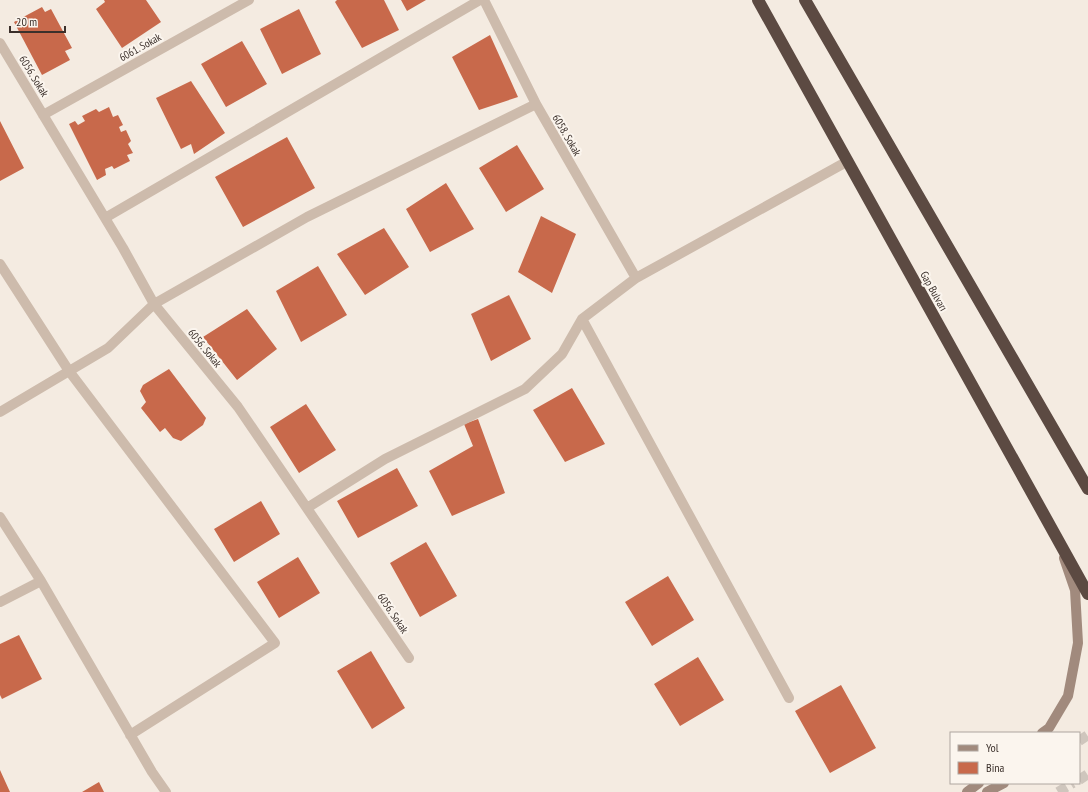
<svg xmlns="http://www.w3.org/2000/svg" width="1088" height="792" font-family="'PT Sans Narrow',sans-serif">
<rect width="100%" height="100%" fill="#f4ebe1"/>
<path fill="#c8694b" d="M104,0H146L161,22L122,48L96,9L105,2Z
M337,0H384L399,30L362,48L335,2Z
M401,0H426L407,11Z
M42,7L45,12L51,9L72,48L65,51L70,60L42,75L14,22Z
M299,9L321,54L282,74L260,29Z
M490,35L518,97L479,110L452,57Z
M242,41L267,84L226,107L201,64Z
M191,81L225,133L194,154L191,144L181,149L156,98Z
M109,107L113,117L118,115L123,125L119,127L121,132L126,130L131,141L128,144L133,153L127,155L130,161L114,169L112,166L105,169L106,175L97,180L69,124L75,121L78,125L85,121L82,116L96,109L99,112Z
M0,121L24,168L0,181Z
M287,137L315,188L243,227L215,177Z
M517,145L544,189L506,212L479,168Z
M446,183L474,229L430,252L406,209Z
M541,216L576,234L552,293L518,272Z
M384,228L409,267L365,295L337,254Z
M318,266L347,315L301,342L276,291Z
M509,295L531,339L491,361L471,314Z
M247,309L277,349L237,380L203,337Z
M169,369L206,418L203,425L181,441L173,438L165,428L160,432L141,408L146,402L140,391L143,385Z
M572,388L605,444L565,462L533,410Z
M306,404L336,450L299,473L270,427Z
M478,419L505,493L452,516L429,471L473,446L464,424Z
M397,468L418,506L358,538L337,501Z
M261,501L280,534L234,562L214,529Z
M426,542L457,596L420,617L390,563Z
M298,557L320,593L279,618L257,582Z
M668,576L694,620L652,646L625,602Z
M19,635L42,679L2,699L0,695V644Z
M371,651L405,708L372,729L337,671Z
M698,657L724,700L680,726L654,684Z
M841,685L876,748L830,773L795,711Z
M0,770L10,792H0Z
M99,782L104,792H82Z"/>
<g fill="none" stroke-linecap="round" stroke-linejoin="round">
<path stroke="#cfc6bd" stroke-width="10" stroke-dasharray="10 5" stroke-linecap="butt" d="M1079,741L1088,735
M1079,780L1088,774
M1058,792L1073,783"/>
<path stroke="#cdbbac" stroke-width="10" d="M484,0L536,104L636,278
M0,43L123,248L154,304L238,407L409,658
M43,115L249,0
M105,218L480,0
M0,264L69,371L275,643L130,735
M582,319L789,698
M0,412L108,348L154,304L307,217L536,104
M307,508L385,459L525,389L562,354L582,319L636,278L848,161
M0,517L41,581L152,772L166,792
M0,602L41,581"/>
<path stroke="#a18a7d" stroke-width="10" d="M1042,733L1049,728L1068,696L1078,643L1075,590L1064,558
M967,792L979,783
M987,792L1004,783"/>
<path stroke="#5c4a42" stroke-width="12" d="M758,0L1088,594
M805,0L1088,489"/>
</g>
<g text-anchor="middle" dominant-baseline="central" stroke-width="4" stroke-linejoin="round" paint-order="stroke">
<g font-size="11" fill="#3b302b" stroke="#fbf5ee">
<text transform="translate(140 47) rotate(-29)">6061. Sokak</text>
<text transform="translate(34 76) rotate(59)">6056. Sokak</text>
<text transform="translate(567 135) rotate(60)">6058. Sokak</text>
<text transform="translate(934 291) rotate(61)">Gap Bulvarı</text>
<text transform="translate(205 348) rotate(51)">6056. Sokak</text>
<text transform="translate(393 613) rotate(56)">6056. Sokak</text>
</g>
</g>
<rect x="950" y="732" width="130" height="52" fill="#fbf5ee" stroke="#aea6a0"/>
<rect x="958" y="745" width="20" height="6" fill="#a18a7d" stroke="#aea6a0"/>
<text x="986" y="752" font-size="12" fill="#3b302b">Yol</text>
<rect x="958" y="762" width="20" height="12" fill="#c8694b" stroke="#aea6a0"/>
<text x="986" y="772" font-size="12" fill="#3b302b">Bina</text>
<path d="M10 26v6h55v-6" fill="none" stroke="#3b302b" stroke-width="2"/>
<text x="16" y="26" font-size="12" fill="#3b302b" stroke="#fbf5ee" stroke-width="3" paint-order="stroke">20 m</text>
</svg>
